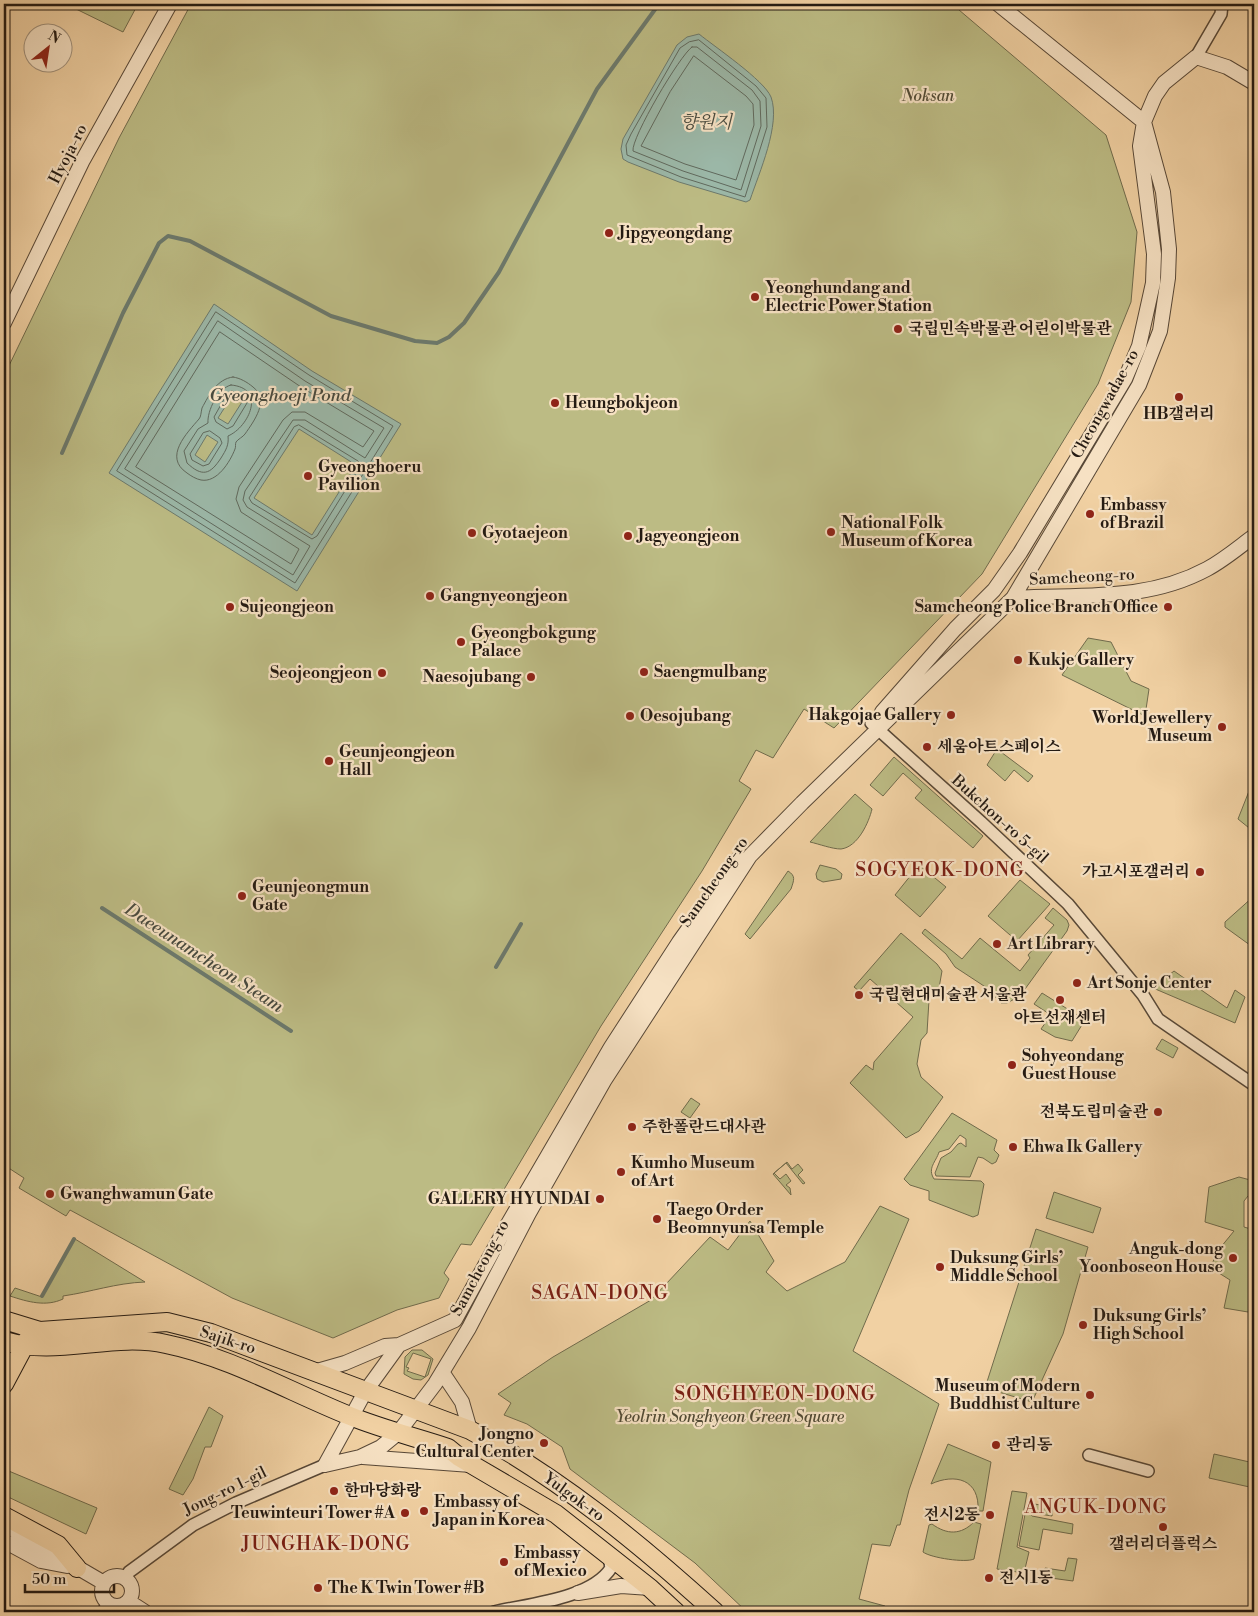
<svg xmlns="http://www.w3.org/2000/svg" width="1258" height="1616" font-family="'Libre Bodoni','Noto Serif KR',serif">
<rect width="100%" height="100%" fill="#f1d1a3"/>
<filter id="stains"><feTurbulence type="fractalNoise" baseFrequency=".004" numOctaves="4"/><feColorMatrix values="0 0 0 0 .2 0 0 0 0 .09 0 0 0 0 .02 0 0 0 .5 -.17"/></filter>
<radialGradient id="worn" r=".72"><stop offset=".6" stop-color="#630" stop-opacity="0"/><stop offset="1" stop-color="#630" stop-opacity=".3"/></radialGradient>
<path fill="#bcbb84" stroke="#706b4c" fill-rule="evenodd" d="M76,4H138L123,32L74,8Z
M191,4H952L1106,135L1137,232L1131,302L1098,384L982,574L834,728L804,709L773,758L756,750L739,781L751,789L702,871L601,1026L471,1245L461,1244L444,1273L449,1279L439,1298L397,1310L333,1338L232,1298L70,1210L66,1216L19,1188L24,1178L4,1165V376L119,138Z
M1088,638L1111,642L1131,681L1149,689L1145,716L1062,675Z
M997,749L1033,776L1028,782L1014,770L1005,781L987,765Z
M894,757L983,836L973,848L915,798L922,790L903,773L883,796L870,785Z
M1253,781H1254V832L1238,819Z
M855,794L872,809C869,822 858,847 841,849C832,849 819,844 810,842Z
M820,865L836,869L842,874L841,879L823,882L817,879L816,874Z
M919,865L946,887L920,917L895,895Z
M788,871C796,876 794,880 791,889L750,939L745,934Z
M1020,880L1050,904L1017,941L988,916Z
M1254,896V948L1225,927V922Z
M1053,908L1067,920L1069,925L1067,931L1020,996L1007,1003H1001L987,988L955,967L946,954L922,933L925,929L962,959L980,938L1020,971L1030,958L1028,955L1054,925L1045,918Z
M901,933L937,964L942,971L939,988L929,1000L927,1033L921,1040L917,1064L921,1077L943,1097L919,1131L906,1138L850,1083L866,1065L873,1070L874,1062L913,1017L870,979L859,991L854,987Z
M1174,971L1227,1008L1235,990L1245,997L1235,1023L1153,988Z
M1042,993L1085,1020L1072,1041L1055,1037L1041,1029L1051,1015L1034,1004Z
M1162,1039L1178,1048L1173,1058L1156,1049Z
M691,1098L700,1104L690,1118L681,1112Z
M952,1113L997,1140L994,1150L999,1155L996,1162L992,1164L983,1158L978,1157L970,1177L936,1176L935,1173L941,1158L951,1152L958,1144L961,1143L966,1147V1139L960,1135L949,1149L939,1152C936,1162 927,1168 934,1179L981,1181L984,1184L978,1215L973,1217L929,1200V1191L910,1185L904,1179Z
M787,1162L792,1169L798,1164L803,1170L798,1175L805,1183L803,1184L786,1163L774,1173L780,1179L786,1174L791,1181L786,1185L790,1188L791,1195L773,1174Z
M1239,1177L1254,1181V1195L1248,1196L1244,1201V1227L1254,1230V1313L1224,1308L1230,1280L1211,1268L1216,1253L1234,1231L1205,1222L1209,1187Z
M1054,1192L1101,1208L1093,1233L1046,1218Z
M880,1206L909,1219L853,1351L939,1404L909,1490L900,1525H897L890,1546L872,1544L859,1599L885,1606L884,1612H747L695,1563L570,1469L562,1447L527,1424L504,1415L511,1403L498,1394L553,1357L651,1300L710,1237L728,1250L750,1221L774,1261L766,1272L787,1291L845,1262Z
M1036,1229L1088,1247L1063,1334L1032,1402L985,1388Z
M75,1239L145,1282C116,1283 91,1292 63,1296V1299C46,1307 28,1302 10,1296L15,1288L42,1297Z
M412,1350H422L433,1359L428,1375L421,1380L413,1379L404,1374L405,1357ZM413,1353L431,1359L425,1377L407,1371L409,1368L406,1367Z
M209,1407L223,1416L211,1447H205L193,1479L183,1495L169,1489Z
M948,1444L991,1462L983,1511H978C980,1479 955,1473 931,1484Z
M1214,1454L1254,1463V1488L1209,1478Z
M4,1469L97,1508L86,1534L4,1495Z
M1012,1491L1027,1493L1017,1547L1029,1552L1024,1573L997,1569Z
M1028,1503L1053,1507L1052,1516L1033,1513L1027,1507Z
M1026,1509L1032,1516L1073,1524L1072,1534L1043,1529L1039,1550L1019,1546Z
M974,1522L981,1524L974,1559C966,1563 931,1558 923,1552L929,1525L932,1524C947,1535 961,1535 974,1522Z
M1068,1558L1077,1559L1073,1581L1043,1577L1045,1568L1065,1571Z"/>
<path fill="#9bb7a7" stroke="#6c796c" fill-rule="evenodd" d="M699,34C715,47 764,80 771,97C781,124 759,173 750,200L746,202L679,182L628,162L623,159L621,149L623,139L677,45L687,37Z
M214,304L312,371L401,424L297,591L109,473ZM232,396L242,402L228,424L218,418ZM299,429L356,465L312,535L254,498ZM207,435L218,442L205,462L195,455Z"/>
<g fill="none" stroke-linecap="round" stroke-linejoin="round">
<path stroke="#60695d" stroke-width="1" d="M699,40L756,86L766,98L767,127L745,197L681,177L627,155L626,145L631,134L680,48L689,42Z
M692,47H697L752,90L760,101L761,126L741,190L683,171L633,151C631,138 680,55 692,47Z
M694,56L746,96L753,104L754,125L736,180L685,164L641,146L670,92Z
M216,312L309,375L393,426L295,583L117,471Z
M218,321L305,381L384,428L365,458L305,420H293L245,491L243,500L247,507L310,546L293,575L125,469Z
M220,332L301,387L374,431L363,447L305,412H292L283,420L239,487L236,499L241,512L299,549L291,564L136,467Z
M233,377C240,378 247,382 253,387C270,400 254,421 245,434C243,437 238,439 236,442C235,444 236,447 235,449C230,462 217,483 201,480C196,479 191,476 187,473C163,457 187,433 199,419C201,417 201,412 202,408C209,395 217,379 233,377Z
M231,385C267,388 249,427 228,436C229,445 226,450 221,458C210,475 202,477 187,463L184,451L198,429L208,423C207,411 218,388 231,385Z
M232,391L245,398L247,403L233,426L227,429L216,422L214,417L227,394Z
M299,425L358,461L361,465L317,536L312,539L252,503L249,498L294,427Z
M210,431L220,438L222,443L209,464L203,466L192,460L190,454L203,433Z"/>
<path stroke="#6c796c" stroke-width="4" d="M62,453L123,313L159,243L168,236L190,241L331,316L415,341L437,343L449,337L464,323L499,272L597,89L659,4
M102,908L291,1031
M496,967L521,924
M42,1296L74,1239"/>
<defs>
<path id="minor" d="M1196,57L1221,14L1222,4
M871,723L981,822L1068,904L1143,995L1158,1019L1254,1085
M1089,1455L1148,1471
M125,1578L129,1572L193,1525L236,1503L325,1465
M103,1612L108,1603
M494,1612C528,1604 591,1599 611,1568L609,1557"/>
<path id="tertiary" d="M4,323L83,160L170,4
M1013,598C1079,594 1146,602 1207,569C1224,560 1239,547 1254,536
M882,712L955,629L994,590L1020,553L1125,379L1139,346L1153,283L1154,254L1140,146L1144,122L1155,96L1164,83L1196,57L1227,67L1254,83
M317,1371L345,1363L385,1346L399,1345L455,1320L505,1229L611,1047L679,942L739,858
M442,1372L462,1402L470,1430
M363,1457L471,1465
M325,1465L360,1457L381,1447L398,1433L435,1384L469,1328L529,1213L604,1081L750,856L802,803L1013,598L1139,385L1160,331L1168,278L1169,249L1163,192L1144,122L998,4
M325,1465L365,1392L399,1345
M15,1531L104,1583
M4,1541L41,1561L67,1566
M102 1591a15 15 0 1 1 30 0a15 15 0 1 1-30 0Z
M578,1593L621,1586L650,1588
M128,1601L145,1612"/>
<path id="primary" d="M4,1320L40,1331L167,1322L211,1333L470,1430C560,1478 640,1544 715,1612
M4,1341C58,1357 112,1332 166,1344C230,1357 290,1392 350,1416C382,1429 415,1437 448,1448L459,1457L556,1514L650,1588L676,1612
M4,1384L29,1337
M4,1516L58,1545L77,1568"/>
</defs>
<use href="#minor" stroke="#584837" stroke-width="14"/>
<use href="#tertiary" stroke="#584837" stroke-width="16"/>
<use href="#primary" stroke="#251b13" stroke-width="20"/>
<use href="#minor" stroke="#f6e1c3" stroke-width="11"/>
<use href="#tertiary" stroke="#f6e1c3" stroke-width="14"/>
<use href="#primary" stroke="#f1d1a3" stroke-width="18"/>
</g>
<g fill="#8f2418" stroke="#f6e1c3" stroke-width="2">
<circle cx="609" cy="233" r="5"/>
<circle cx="755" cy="297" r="5"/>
<circle cx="898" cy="329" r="5"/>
<circle cx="1179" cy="397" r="5"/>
<circle cx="555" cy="403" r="5"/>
<circle cx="308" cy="476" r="5"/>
<circle cx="1090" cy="514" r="5"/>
<circle cx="831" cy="532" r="5"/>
<circle cx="472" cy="533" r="5"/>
<circle cx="628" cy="536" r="5"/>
<circle cx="430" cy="596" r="5"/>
<circle cx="230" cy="607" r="5"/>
<circle cx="1168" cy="607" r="5"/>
<circle cx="461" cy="642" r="5"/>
<circle cx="1018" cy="660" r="5"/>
<circle cx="644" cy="672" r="5"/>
<circle cx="382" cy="673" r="5"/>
<circle cx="531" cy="677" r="5"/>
<circle cx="951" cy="715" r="5"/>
<circle cx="630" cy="716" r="5"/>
<circle cx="1222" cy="727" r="5"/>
<circle cx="927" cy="747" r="5"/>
<circle cx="329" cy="761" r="5"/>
<circle cx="1200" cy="872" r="5"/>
<circle cx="242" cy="896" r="5"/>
<circle cx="997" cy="944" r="5"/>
<circle cx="1077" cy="983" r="5"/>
<circle cx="859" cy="995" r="5"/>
<circle cx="1060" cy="1000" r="5"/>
<circle cx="1012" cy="1065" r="5"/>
<circle cx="1158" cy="1112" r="5"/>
<circle cx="632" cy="1127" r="5"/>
<circle cx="1013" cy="1147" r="5"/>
<circle cx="621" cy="1172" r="5"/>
<circle cx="50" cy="1194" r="5"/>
<circle cx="600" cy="1199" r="5"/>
<circle cx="657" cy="1219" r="5"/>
<circle cx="1233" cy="1258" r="5"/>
<circle cx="940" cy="1267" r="5"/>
<circle cx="1083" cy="1325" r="5"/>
<circle cx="1090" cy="1395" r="5"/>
<circle cx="544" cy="1443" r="5"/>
<circle cx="996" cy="1445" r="5"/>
<circle cx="334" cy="1491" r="5"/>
<circle cx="424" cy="1511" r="5"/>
<circle cx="405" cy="1513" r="5"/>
<circle cx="990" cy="1515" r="5"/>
<circle cx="1163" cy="1527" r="5"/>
<circle cx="504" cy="1562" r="5"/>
<circle cx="989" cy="1578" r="5"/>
<circle cx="318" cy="1588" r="5"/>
</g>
<g text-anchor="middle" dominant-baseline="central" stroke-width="4.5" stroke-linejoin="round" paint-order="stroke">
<g font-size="16" font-style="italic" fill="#524b35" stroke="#f6e1c3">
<text x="928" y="96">Noksan</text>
<text x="730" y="1417">Yeolrin Songhyeon Green Square</text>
</g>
<g font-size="16" fill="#251b13" stroke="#f6e1c3">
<text transform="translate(68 154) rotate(-63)">Hyoja-ro</text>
<text transform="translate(1105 404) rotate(-61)">Cheongwadae-ro</text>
<text transform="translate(1082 577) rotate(-3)">Samcheong-ro</text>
<text transform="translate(1000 819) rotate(42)">Bukchon-ro 5-gil</text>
<text transform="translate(714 882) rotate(-55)">Samcheong-ro</text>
<text transform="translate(480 1268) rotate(-62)">Samcheong-ro</text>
<text transform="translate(228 1340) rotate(18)">Sajik-ro</text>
<text transform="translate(225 1491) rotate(-26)">Jong-ro 1-gil</text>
<text transform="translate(574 1497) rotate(36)">Yulgok-ro</text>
</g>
<g font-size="16" font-weight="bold" fill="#251b13" stroke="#f6e1c3" text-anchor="start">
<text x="619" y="233">Jipgyeongdang</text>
<text x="765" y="288">Yeonghundang and<tspan x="765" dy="18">Electric Power Station</tspan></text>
<text x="908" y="329">국립민속박물관 어린이박물관</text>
<text x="565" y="403">Heungbokjeon</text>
<text x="1179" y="414" text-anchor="middle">HB갤러리</text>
<text x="318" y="467">Gyeonghoeru<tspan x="318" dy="18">Pavilion</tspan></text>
<text x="1100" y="505">Embassy<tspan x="1100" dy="18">of Brazil</tspan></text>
<text x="841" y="523">National Folk<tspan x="841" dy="18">Museum of Korea</tspan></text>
<text x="482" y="533">Gyotaejeon</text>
<text x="638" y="536">Jagyeongjeon</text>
<text x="440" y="596">Gangnyeongjeon</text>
<text x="240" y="607">Sujeongjeon</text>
<text x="1158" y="607" text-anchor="end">Samcheong Police Branch Office</text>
<text x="471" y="633">Gyeongbokgung<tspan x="471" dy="18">Palace</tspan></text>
<text x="1028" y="660">Kukje Gallery</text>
<text x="654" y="672">Saengmulbang</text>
<text x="372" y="673" text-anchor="end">Seojeongjeon</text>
<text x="521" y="677" text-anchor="end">Naesojubang</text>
<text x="941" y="715" text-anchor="end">Hakgojae Gallery</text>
<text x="640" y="716">Oesojubang</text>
<text x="1212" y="718" text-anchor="end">World Jewellery<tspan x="1212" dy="18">Museum</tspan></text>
<text x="937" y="747">세움아트스페이스</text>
<text x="339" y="752">Geunjeongjeon<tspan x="339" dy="18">Hall</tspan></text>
<text x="1190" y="872" text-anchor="end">가고시포갤러리</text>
<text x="252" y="887">Geunjeongmun<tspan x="252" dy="18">Gate</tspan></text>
<text x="1007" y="944">Art Library</text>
<text x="1087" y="983">Art Sonje Center</text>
<text x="869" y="995">국립현대미술관 서울관</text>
<text x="1060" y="1018" text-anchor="middle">아트선재센터</text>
<text x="1022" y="1056">Sohyeondang<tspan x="1022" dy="18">Guest House</tspan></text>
<text x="1148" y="1112" text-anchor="end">전북도립미술관</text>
<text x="642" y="1127">주한폴란드대사관</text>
<text x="1023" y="1147">Ehwa Ik Gallery</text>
<text x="631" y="1163">Kumho Museum<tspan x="631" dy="18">of Art</tspan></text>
<text x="60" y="1194">Gwanghwamun Gate</text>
<text x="590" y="1199" text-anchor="end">GALLERY HYUNDAI</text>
<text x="667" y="1210">Taego Order<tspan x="667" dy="18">Beomnyunsa Temple</tspan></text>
<text x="1223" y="1249" text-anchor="end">Anguk-dong<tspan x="1223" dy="18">Yoonboseon House</tspan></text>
<text x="950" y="1258">Duksung Girls’<tspan x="950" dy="18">Middle School</tspan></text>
<text x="1093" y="1316">Duksung Girls’<tspan x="1093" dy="18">High School</tspan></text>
<text x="1080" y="1386" text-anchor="end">Museum of Modern<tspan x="1080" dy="18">Buddhist Culture</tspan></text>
<text x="534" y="1434" text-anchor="end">Jongno<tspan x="534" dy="18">Cultural Center</tspan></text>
<text x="1006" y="1445">관리동</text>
<text x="344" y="1491">한마당화랑</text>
<text x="434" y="1502">Embassy of<tspan x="434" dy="18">Japan in Korea</tspan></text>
<text x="395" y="1513" text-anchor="end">Teuwinteuri Tower #A</text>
<text x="980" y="1515" text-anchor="end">전시2동</text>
<text x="1163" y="1544" text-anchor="middle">갤러리더플럭스</text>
<text x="514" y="1553">Embassy<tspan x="514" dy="18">of Mexico</tspan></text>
<text x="999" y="1578">전시1동</text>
<text x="328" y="1588">The K Twin Tower #B</text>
</g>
<g font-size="18" font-style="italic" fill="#484a3f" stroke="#f6e1c3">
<text x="706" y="122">향원지</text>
<text x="280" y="395">Gyeonghoeji Pond</text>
<text transform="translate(204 958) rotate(33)">Daeeunamcheon Steam</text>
</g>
<g font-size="19" letter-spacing="1" fill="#7a1f14" stroke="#f6e1c3">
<text x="940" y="870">SOGYEOK-DONG</text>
<text x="600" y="1293">SAGAN-DONG</text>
<text x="775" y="1394">SONGHYEON-DONG</text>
<text x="1096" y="1507">ANGUK-DONG</text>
<text x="326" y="1544">JUNGHAK-DONG</text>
</g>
</g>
<rect width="1258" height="1616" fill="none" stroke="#f1d1a3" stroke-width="20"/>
<rect x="5" y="5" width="1248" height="1606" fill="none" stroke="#251b13" stroke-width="2.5"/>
<rect x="10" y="10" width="1238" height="1596" fill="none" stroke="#251b13"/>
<g transform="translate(48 48) rotate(30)"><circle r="24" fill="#f6e1c3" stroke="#a2927d"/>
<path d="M0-4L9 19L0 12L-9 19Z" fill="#8f2418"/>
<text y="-8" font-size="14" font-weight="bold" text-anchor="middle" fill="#251b13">N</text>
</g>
<path d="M25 1584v8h89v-8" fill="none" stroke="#251b13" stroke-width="2.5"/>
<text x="32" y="1584" font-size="15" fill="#251b13" stroke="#f6e1c3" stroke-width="4" paint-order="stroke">50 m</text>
<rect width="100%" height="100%" filter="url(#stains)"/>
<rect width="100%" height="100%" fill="url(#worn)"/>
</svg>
